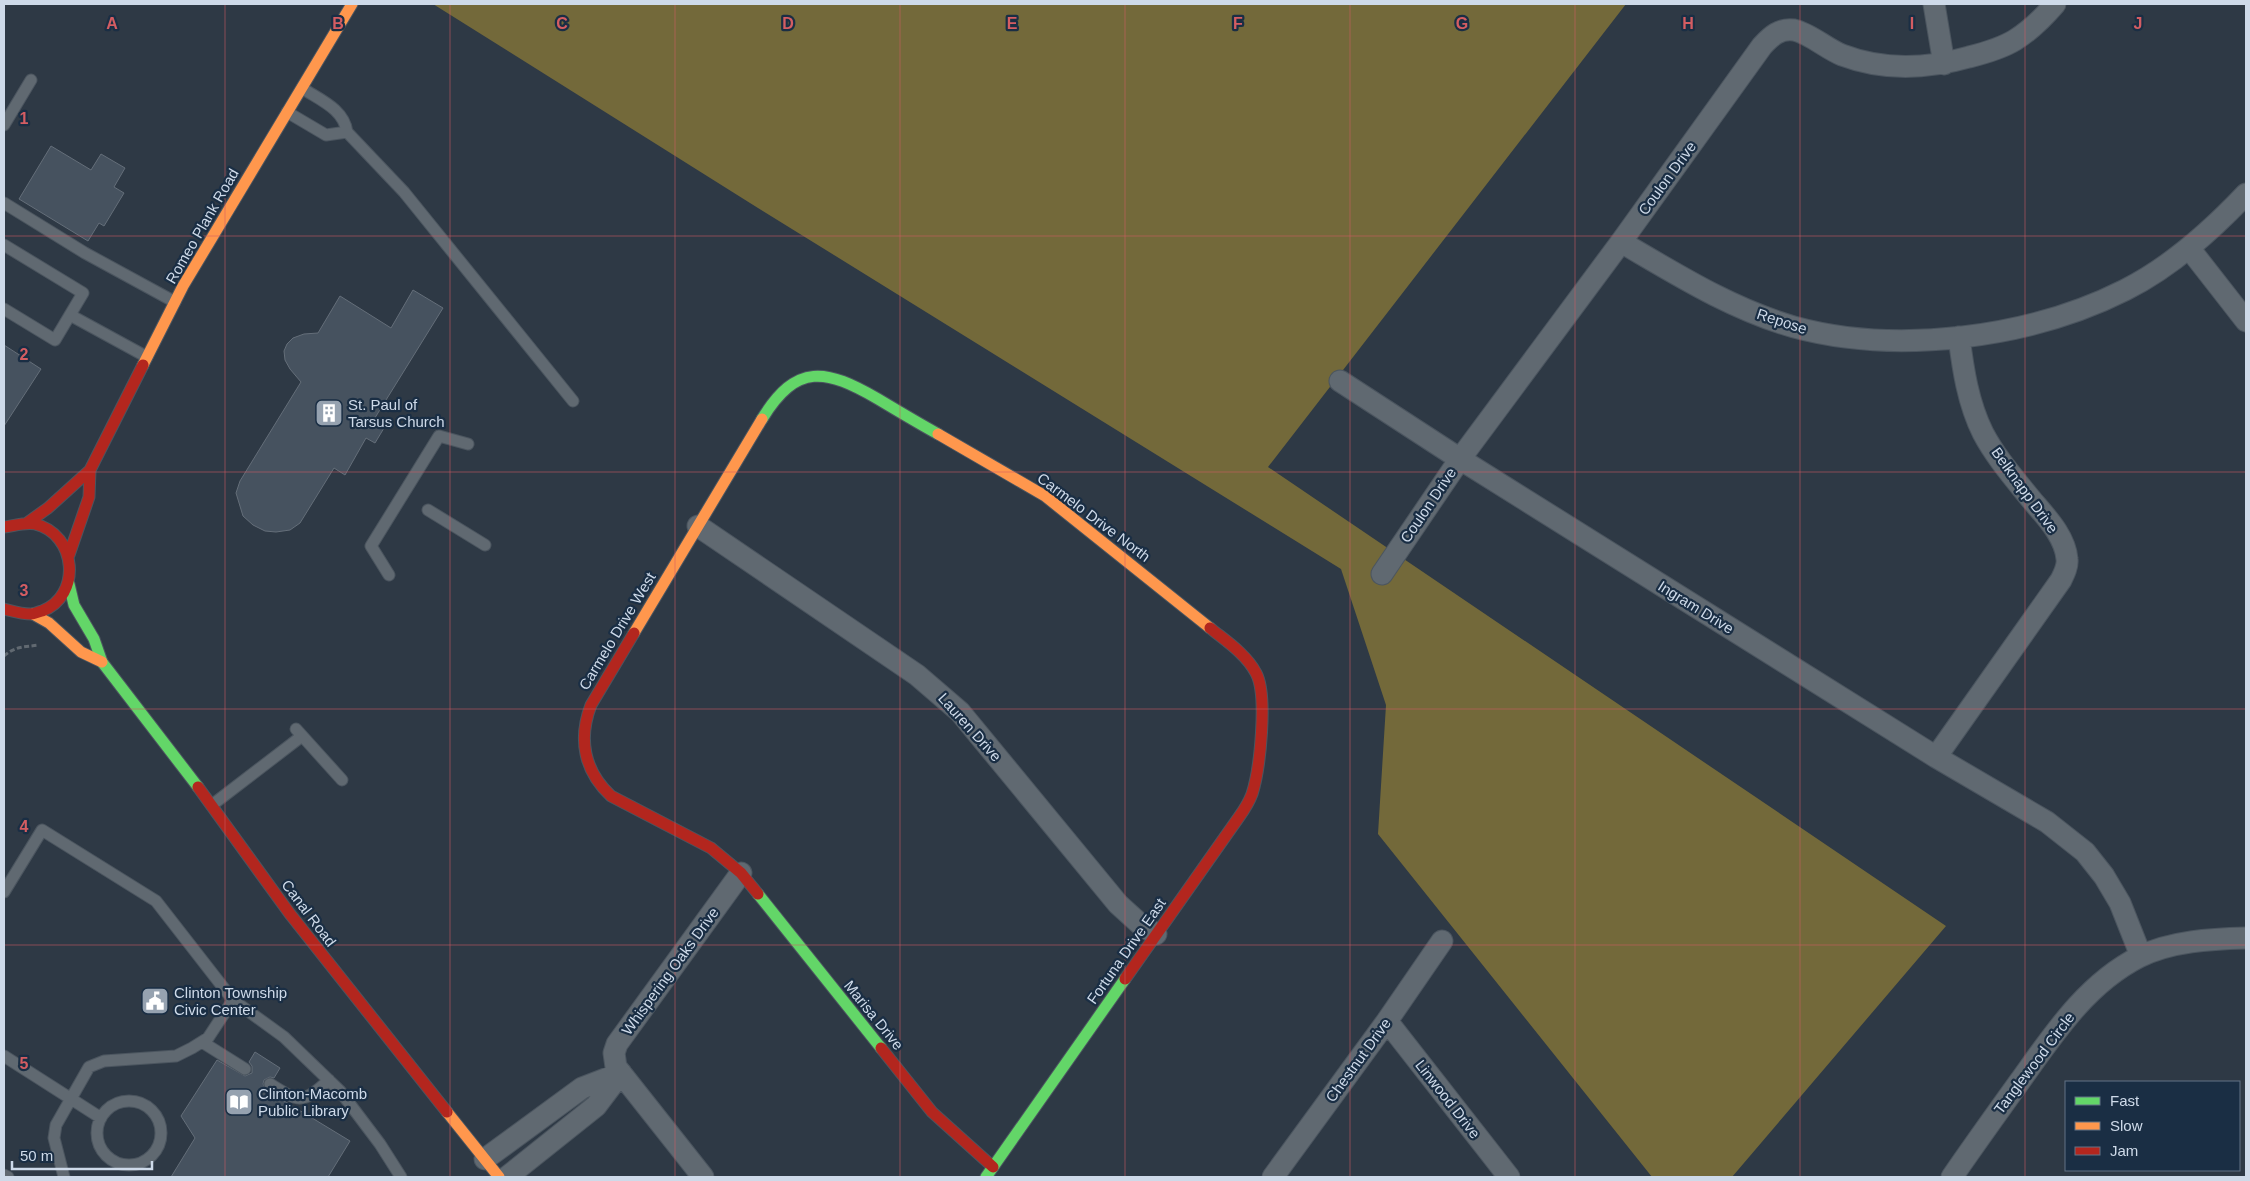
<svg xmlns="http://www.w3.org/2000/svg" width="2250" height="1181" font-family="Arial,sans-serif">
<rect width="100%" height="100%" fill="#2e3945"/>
<path fill="#73693a" d="M433,4H1626L1268,467L1946,926L1732,1177H1652L1378,834L1386,705L1341,569L750,203Z"/>
<path fill="#46525f" stroke="#646e79" d="M51,146L91,170L101,154L125,168L114,187L124,193L104,226L99,223L88,241L19,199Z
M413,290L443,308L373,421L384,428L375,443L366,438L345,475L334,468L300,523L290,530L276,532L265,531L253,525L243,516L236,493L240,481L301,382L290,369L285,360L284,351L287,344L293,338L304,334L318,333L340,296L391,328Z
M4,345L41,369L4,426Z
M255,1052L280,1068L274,1078L270,1077L264,1080L263,1084L266,1090L350,1141L328,1177H171L195,1138L181,1116L217,1060L245,1076L252,1073V1066L249,1062Z"/>
<g fill="none" stroke-linecap="round" stroke-linejoin="round">
<defs>
<path id="lane" d="M287,112L326,135L347,132C344,109 320,100 302,88
M4,125L31,80
M347,132L404,192L573,401
M4,203L85,253L175,302
M4,245L83,293L55,340L4,309
M70,315L147,357
M428,510L485,545
M389,575L371,546L439,436L468,444
M296,729L342,780
M212,805L302,736
M4,892L42,830L156,901L233,1000L284,1037L340,1091L380,1144L401,1177
M202,1042L245,1069
M4,1056L101,1118
M270,1084C300,1103 302,1104 329,1080
M97 1133a32 32 0 1 1 64 0a32 32 0 1 1-64 0Z
M4,1175L8,1177
M64,1177L54,1138L56,1125L89,1067L104,1061L176,1056L192,1048L208,1038L233,1000"/>
<path id="street" d="M1934,4L1944,64
M1621,242C1676,274 1731,309 1794,327C1897,355 2030,338 2125,290C2171,267 2211,231 2246,194
M2189,248L2246,321
M1340,381L1460,459L1936,757L2047,822L2085,852L2104,876L2120,903L2141,956
M698,526L917,675L960,712L1118,904L1140,924L1156,934
M1382,574L1460,459L1621,242L1762,46C1771,36 1780,28 1794,30C1809,33 1827,49 1842,55C1884,71 1927,69 1969,57C1985,53 2002,48 2015,40C2031,30 2043,18 2055,4
M1936,757L2061,580C2064,574 2068,566 2067,559C2065,535 2044,515 2030,498C2013,477 1995,456 1983,433C1968,403 1963,369 1959,337
M1387,1021L1509,1177
M485,1159L582,1088L621,1073L596,1106L507,1177
M703,1177L616,1067L614,1053L617,1044L741,873
M1273,1177L1387,1021L1442,941
M1952,1177C1974,1145 1997,1113 2020,1081C2053,1035 2086,984 2139,957C2171,941 2211,939 2246,938"/>
<path id="fast" d="M762,419C797,362 826,369 878,399C898,411 918,423 938,434
M69,584L74,605L94,639L102,662L198,787
M758,894L881,1048
M986,1177L1125,979"/>
<path id="slow" d="M143,365L183,286L352,4
M938,434L1045,496L1210,628
M33,614L49,623L81,652L102,662
M634,633L762,419
M447,1112L499,1177"/>
<path id="jam" d="M27,523L48,508L90,470
M4,527C13,526 26,522 35,524C77,534 82,596 42,611C38,612 34,614 31,614C22,614 12,611 4,609
M69,555L89,497L90,470L143,365
M634,633L591,705C578,739 584,771 611,796L711,848L741,873L758,894
M198,787L290,914L447,1112
M1125,979L1239,817C1244,810 1249,802 1252,794C1260,769 1268,695 1256,673C1246,654 1226,641 1210,628
M881,1048L932,1112L993,1167"/>
</defs>
<use href="#lane" stroke="#4b555f" stroke-width="13"/>
<use href="#street" stroke="#4b555f" stroke-width="23"/>
<use href="#fast" stroke="#4b555f" stroke-width="13"/>
<use href="#slow" stroke="#4b555f" stroke-width="13"/>
<use href="#jam" stroke="#4b555f" stroke-width="13"/>
<path stroke="#616971" stroke-width="3" stroke-dasharray="5 2.5" stroke-linecap="butt" d="M4,656C15,646 25,647 39,645"/>
<use href="#lane" stroke="#606971" stroke-width="11"/>
<use href="#street" stroke="#606971" stroke-width="21"/>
<use href="#fast" stroke="#63d668" stroke-width="11"/>
<use href="#slow" stroke="#ff974d" stroke-width="11"/>
<use href="#jam" stroke="#b3261e" stroke-width="11"/>
</g>
<path fill="none" stroke="#d45d62" stroke-width="1" stroke-opacity="0.55" d="M225,4V1177M450,4V1177M675,4V1177M900,4V1177M1125,4V1177M1350,4V1177M1575,4V1177M1800,4V1177M2025,4V1177M4,236H2246M4,472H2246M4,709H2246M4,945H2246"/>
<defs>
<symbol id="building-square" viewBox="-11 -11 22 22"><rect x="-9" y="-9" width="18" height="18" rx="4" fill="#96a2b0" stroke="#1a2e44"/><path d="M-4-6H4V6H1V3H-1V6H-4ZM-2.5-4.3h1.7v1.8h-1.7ZM.8-4.3h1.7v1.8H.8ZM-2.5-1h1.7V.8h-1.7ZM.8-1h1.7V.8H.8Z" fill="#fff"/></symbol>
<symbol id="civic-square" viewBox="-11 -11 22 22"><rect x="-9" y="-9" width="18" height="18" rx="4" fill="#96a2b0" stroke="#1a2e44"/><path d="M-.6-6.5H3V-4.5H.6V-3L4-1V1h2V6H-6V1h2V-1L-.6-3ZM-1.2 2.5V6h2.4V2.5Z" fill="#fff"/></symbol>
<symbol id="library-square" viewBox="-11 -11 22 22"><rect x="-9" y="-9" width="18" height="18" rx="4" fill="#96a2b0" stroke="#1a2e44"/><path d="M-6-4Q-3-5.5-.7-3.5V5Q-3 3-6 4ZM6-4Q3-5.5 .7-3.5V5Q3 3 6 4Z" fill="#fff"/></symbol>
</defs>
<g fill-rule="evenodd">
<use href="#building-square" x="313" y="397" width="32" height="32"/>
<use href="#civic-square" x="139" y="985" width="32" height="32"/>
<use href="#library-square" x="223" y="1086" width="32" height="32"/>
</g>
<g text-anchor="middle" dominant-baseline="central" stroke-width="4.5" stroke-linejoin="round" paint-order="stroke">
<g font-size="15" fill="#cedae9" stroke="#1a2e44">
<text transform="translate(1667 178) rotate(-54)">Coulon Drive</text>
<text transform="translate(202 226) rotate(-60)">Romeo Plank Road</text>
<text transform="translate(1782 321) rotate(18)">Repose</text>
<text transform="translate(2025 490) rotate(54)">Belknapp Drive</text>
<text transform="translate(1428 505) rotate(-56)">Coulon Drive</text>
<text transform="translate(1094 517) rotate(37)">Carmelo Drive North</text>
<text transform="translate(1696 607) rotate(32)">Ingram Drive</text>
<text transform="translate(617 631) rotate(-59)">Carmelo Drive West</text>
<text transform="translate(970 727) rotate(48)">Lauren Drive</text>
<text transform="translate(309 913) rotate(53)">Canal Road</text>
<text transform="translate(1126 951) rotate(-55)">Fortuna Drive East</text>
<text transform="translate(670 971) rotate(-54)">Whispering Oaks Drive</text>
<text transform="translate(874 1015) rotate(51)">Marisa Drive</text>
<text transform="translate(1358 1060) rotate(-54)">Chestnut Drive</text>
<text transform="translate(2034 1063) rotate(-53)">Tanglewood Circle</text>
<text transform="translate(1448 1099) rotate(52)">Linwood Drive</text>
</g>
<g font-size="15" fill="#cedae9" stroke="#1a2e44" text-anchor="start">
<text x="348" y="404">St. Paul of<tspan x="348" dy="17">Tarsus Church</tspan></text>
<text x="174" y="992">Clinton Township<tspan x="174" dy="17">Civic Center</tspan></text>
<text x="258" y="1093">Clinton-Macomb<tspan x="258" dy="17">Public Library</tspan></text>
</g>
</g>
<g font-size="16" text-anchor="middle" font-weight="bold" fill="#d45d62" stroke="#1a2e44" stroke-width="4.5" stroke-linejoin="round" paint-order="stroke">
<text x="112" y="29">A</text>
<text x="338" y="29">B</text>
<text x="562" y="29">C</text>
<text x="788" y="29">D</text>
<text x="1012" y="29">E</text>
<text x="1238" y="29">F</text>
<text x="1462" y="29">G</text>
<text x="1688" y="29">H</text>
<text x="1912" y="29">I</text>
<text x="2138" y="29">J</text>
<text x="24" y="124">1</text>
<text x="24" y="360">2</text>
<text x="24" y="596">3</text>
<text x="24" y="832">4</text>
<text x="24" y="1069">5</text>
</g>
<rect width="2250" height="1181" fill="none" stroke="#cedae9" stroke-width="10"/>
<rect x="2065" y="1081" width="175" height="90" fill="#1a2e44" stroke="#627386"/>
<rect x="2075" y="1097" width="25" height="8" fill="#63d668" stroke="#627386"/>
<text x="2110" y="1106" font-size="15" fill="#cedae9">Fast</text>
<rect x="2075" y="1122" width="25" height="8" fill="#ff974d" stroke="#627386"/>
<text x="2110" y="1131" font-size="15" fill="#cedae9">Slow</text>
<rect x="2075" y="1147" width="25" height="8" fill="#b3261e" stroke="#627386"/>
<text x="2110" y="1156" font-size="15" fill="#cedae9">Jam</text>
<path d="M12 1161v8h140v-8" fill="none" stroke="#cedae9" stroke-width="2.5"/>
<text x="20" y="1161" font-size="15" fill="#cedae9" stroke="#1a2e44" stroke-width="4" paint-order="stroke">50 m</text>
</svg>
